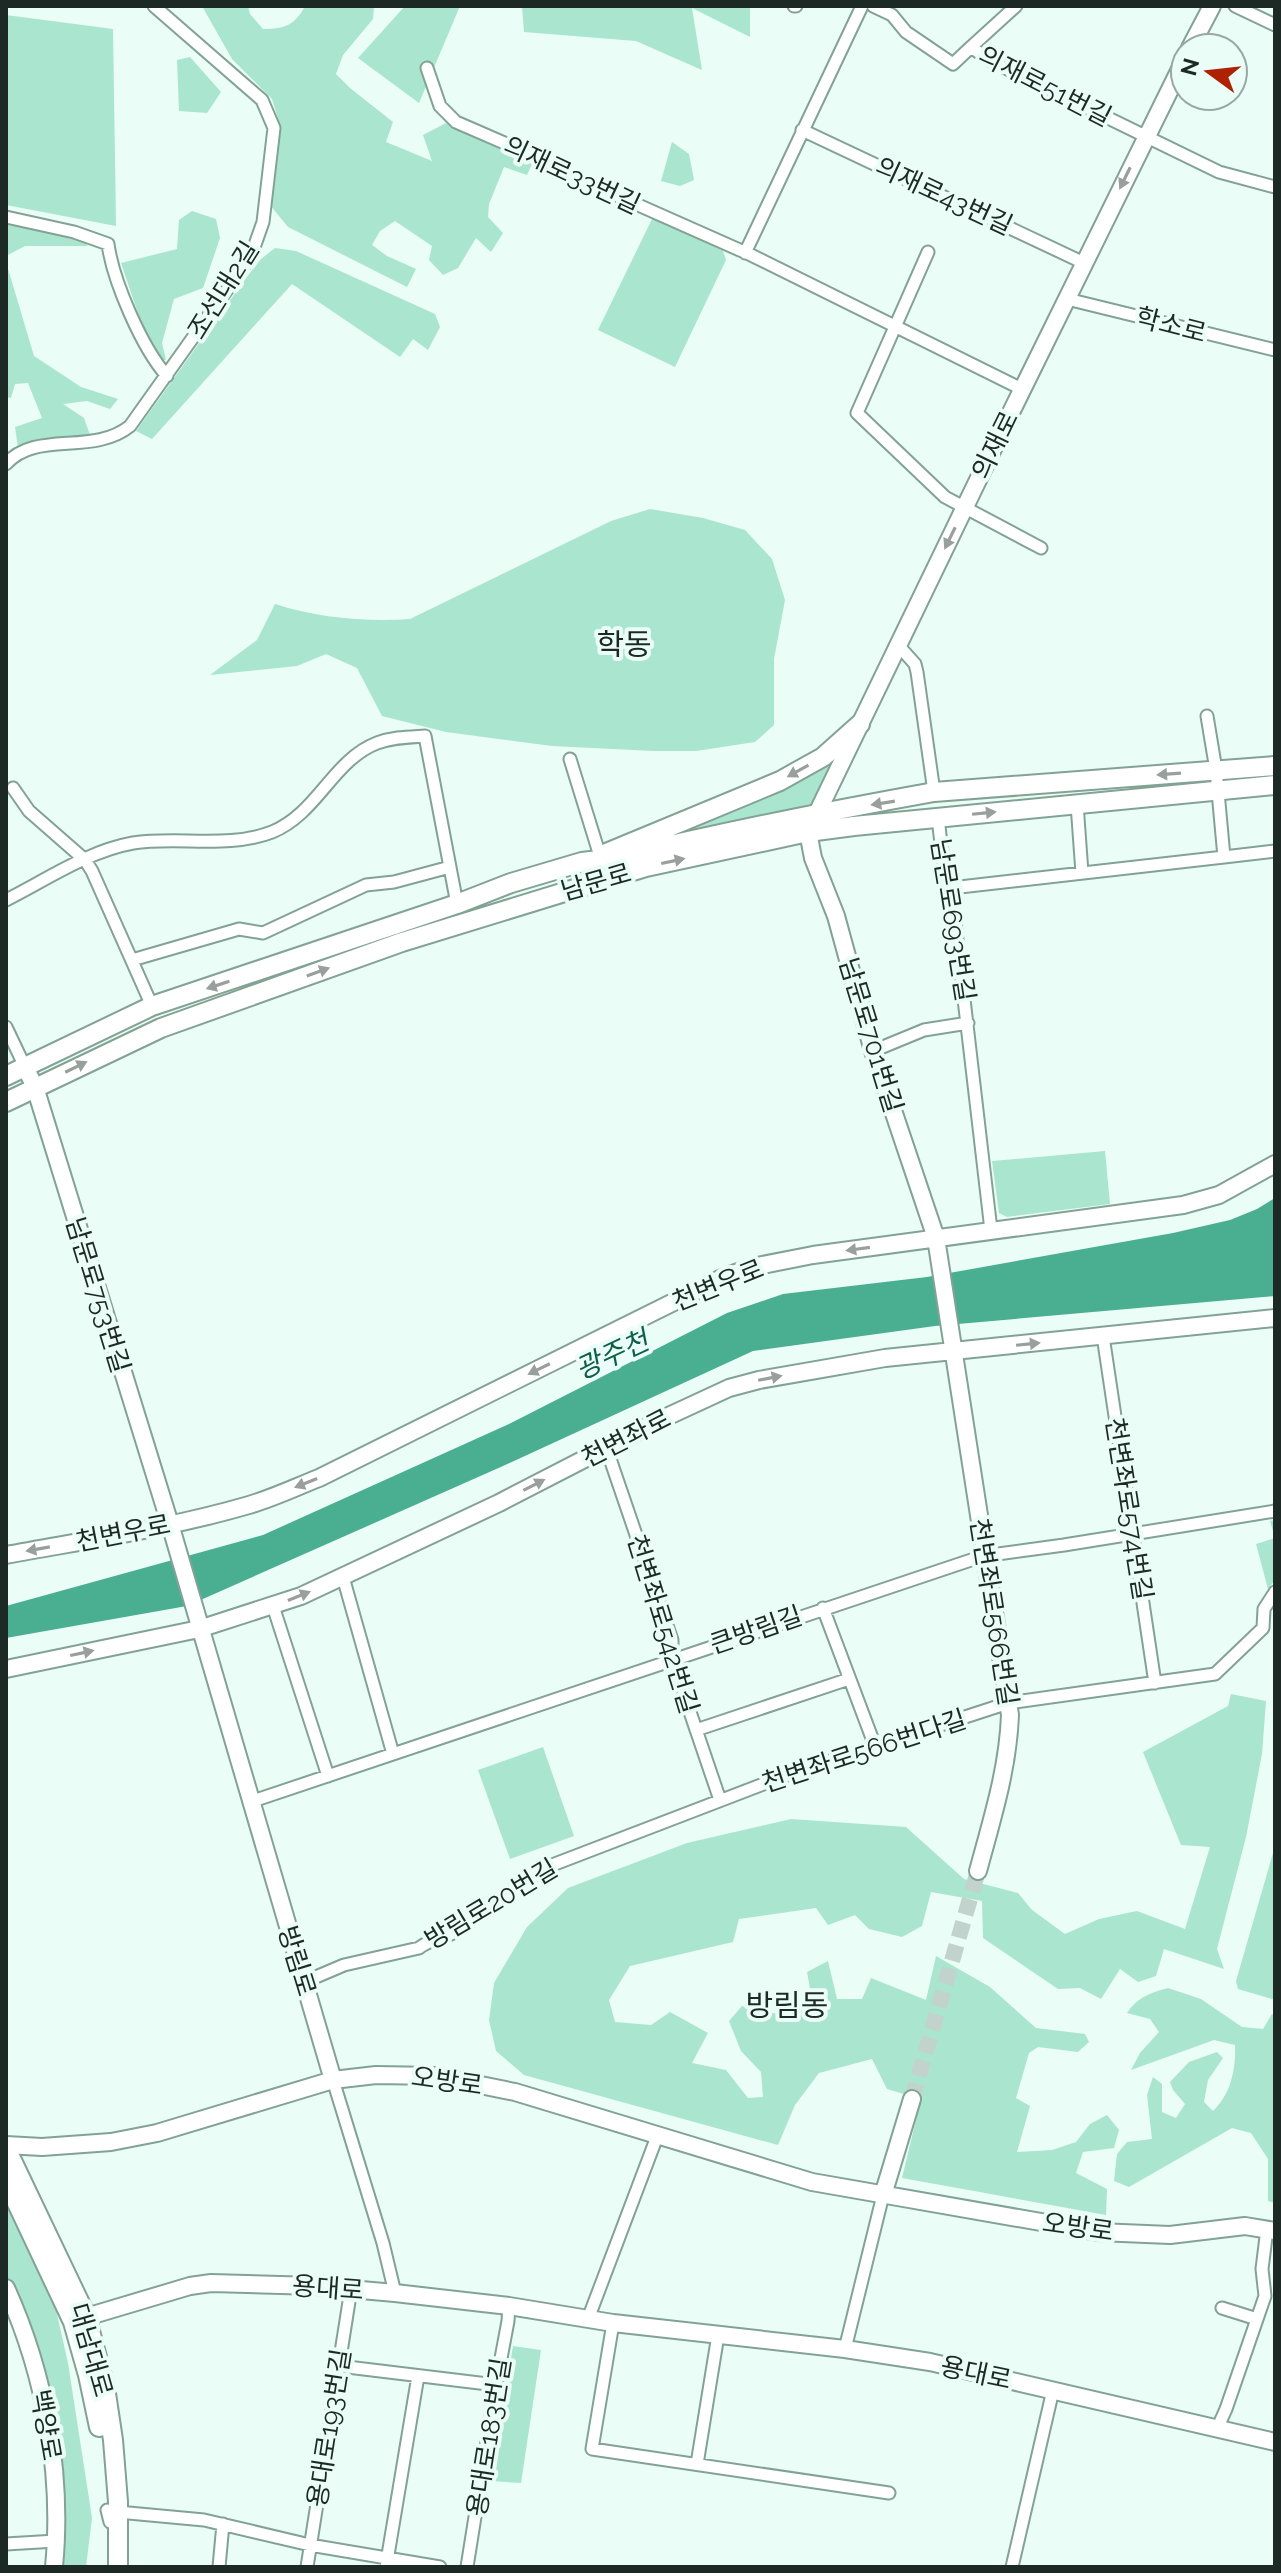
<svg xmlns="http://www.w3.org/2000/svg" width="1281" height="2573" font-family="Raleway,'Noto Sans KR',sans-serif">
<rect width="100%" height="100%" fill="#eafdf6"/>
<path fill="#aae5d0" d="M202,6H248L250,14L263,29C285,29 295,25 305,6H374L373,19L343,55L336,74L350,88L393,122L386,142L432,161L423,135L446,123L532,164L527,175L504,167L489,204L488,217L503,233L491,252L476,238L458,268L443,275L429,260L432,246L395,221L380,231L372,245L387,256L416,269L407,287L288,227L270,205L280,125L272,99L232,59Z
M405,6H460L419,103L358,58Z
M522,6H750V37L692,8L702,70L636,41L524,32Z
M6,15L113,29L116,226L6,205Z
M190,57L221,92L207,113L179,111L177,60Z
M672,142L689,154L694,180L680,186L661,181Z
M192,211L216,219L220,238L203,288L174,299L162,343L166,360L158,361L147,340L121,263L177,249L179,220Z
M653,217L723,251L726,260L675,367L598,330Z
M6,222L83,241L88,246H25L6,256Z
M275,248L296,251L435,314L440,327L428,350L413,339L400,357L292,284L152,439L136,431L246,278L261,259Z
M6,262L34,356L81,387L118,399L110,409L87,401L63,404L84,418L90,435L18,448L15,427L42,418L28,383L15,384L11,398L6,397Z
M650,509L703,518L745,530L772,559L785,600L774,659V725L755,742L696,751H654L552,746L446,732L382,716L357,668L326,654L297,666L210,675L257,640L275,604C319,618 365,622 410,619L611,521Z
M849,740L812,807L678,833Z
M1105,1151L1110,1204L1007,1217L999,1213L992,1161Z
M1275,1520V1580L1268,1589L1256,1544L1275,1538L1270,1521Z
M1231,1694L1266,1701L1262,1754L1246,1837L1217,1949L1224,1969L1164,1949L1156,1976L1138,1982L1120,1969L1101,1999L1080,1988L1058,1989L983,1938L982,1901L931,1892L922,1926L902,1937L869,1929L855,1915L828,1925L816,1908L739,1919L733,1942L630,1966L609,2000L615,2022L651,2025L670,2012L708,2033L692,2063L726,2070L748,2098L763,2097L761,2072L741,2051L729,2021L742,2006L778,2014L813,2005L807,1972L828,1961L837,1999H862L871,1978L926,2000L936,1956L990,1987L1036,2028L1085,2034L1089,2042L1078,2052L1038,2047L1029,2053L1016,2098L1030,2106L1017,2152L1052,2150L1076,2142L1090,2124L1107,2115L1119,2130L1114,2148L1083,2152L1076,2173L1107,2189L1106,2215L902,2178L921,2099L887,2089L872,2059L819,2073L795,2105L778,2145L524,2075L496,2051L489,2020L494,1983L527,1927L568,1888L687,1843L791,1819L906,1827L964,1879L1018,1893L1032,1910L1065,1934L1099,1919L1137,1911L1185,1929L1210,1847L1181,1845L1143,1752L1228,1706Z
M543,1747L574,1836L510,1859L478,1770Z
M1275,1846V2000L1238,1989L1236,1981Z
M1168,1988L1201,1999L1242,2027L1263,2029L1272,2014L1275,2016V2203L1268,2201V2159L1251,2133L1232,2128L1129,2187L1114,2181L1117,2154L1127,2142L1152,2139L1147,2095L1153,2077L1162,2084V2112L1176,2118L1185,2104L1173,2090L1170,2082L1189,2062L1217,2052L1223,2058L1208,2080L1204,2102L1213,2111C1231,2094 1236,2069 1235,2045L1214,2040L1131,2070L1140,2053L1159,2032L1150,2019L1127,2013C1138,1997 1150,1993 1168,1988Z
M6,2198L53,2297L68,2363L92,2518L86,2567H62L66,2508L50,2407L26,2318L6,2275Z
M513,2346L541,2350L521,2483L491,2481Z"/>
<path fill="#4aaf91" d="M1275,1198V1296L935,1326L753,1351L503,1466L187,1606L6,1638V1606L263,1535L509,1424L727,1313L783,1294L927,1277L1173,1233L1230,1220L1257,1209Z"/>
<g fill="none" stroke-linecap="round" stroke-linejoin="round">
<path stroke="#c1d3cc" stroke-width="16" stroke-dasharray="16 8" stroke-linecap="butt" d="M912,2099L978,1871"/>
<defs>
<path id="street" d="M794,6H796
M873,6L892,15L906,32L953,64L971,47L991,61L1219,172L1275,187
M1235,6L1275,25
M971,47L1016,6
M427,68L440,106L456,122L516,148L548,165L751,255L1022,389
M802,130L1084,263
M6,217L74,232L108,244C113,281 142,348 167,376
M928,252L857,413L945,497L1041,548
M745,253L862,6
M1067,299L1275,350
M6,464C35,430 93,456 130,426L251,256L263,222L274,128L262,100L154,6
M898,645L915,664L917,672L934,792
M570,759L600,856
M13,788L29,811L85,860L92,871L152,1006
M1077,804L1082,873
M938,818L945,877L951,888L991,1230
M1224,857L1275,851
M951,888L1224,857L1216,770L1207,716
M6,900C46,880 88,851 133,843C178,836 228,849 272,832C317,814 333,760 377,743C393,737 409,737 425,736L457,904
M132,960L239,929L263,933L366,885L394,882L450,867
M6,1027L25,1067
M873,1051L924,1030L968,1023
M1103,1336L1155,1683
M606,1447L672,1640V1659L720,1800
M343,1577L393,1754
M273,1606L328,1776
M823,1608L875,1746
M696,1730L849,1679
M250,1802L983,1556L1064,1545L1275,1511
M304,1982L344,1965L419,1948C430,1939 441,1939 453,1933C486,1914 513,1885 547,1867L787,1775L1008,1703L1215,1674L1263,1628L1264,1609L1275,1592
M333,2080L383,2243L395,2293
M1222,2308L1257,2319
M588,2319L658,2134
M613,2323L592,2449L889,2493
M845,2349L883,2195
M339,2366L496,2385
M1217,2429L1226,2409L1265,2296L1262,2269L1267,2229
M697,2464L718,2335
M107,2510L110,2522L118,2512L204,2520L310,2545L440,2567
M6,2544L56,2541
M219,2567L223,2524
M307,2567L351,2289
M386,2567L418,2376
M467,2567L496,2385L508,2321L509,2306
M1012,2567L1053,2390"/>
<path id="secondary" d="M1190,48L1212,6
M25,1067L35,1087L170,1524L333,2080
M6,1555C87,1540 170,1528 249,1505C273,1498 296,1487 319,1478L722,1278L752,1267L813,1255L1183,1205L1219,1195L1275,1164
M6,1669L199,1629L301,1596L499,1503L662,1419L729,1388L759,1380L885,1358L1275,1318
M978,1871C992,1819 1008,1769 1010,1715L936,1238L873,1051L836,916L813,858L808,832L992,451L1185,59
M6,2145L42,2147L111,2142L157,2133L333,2080L376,2075L436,2076L515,2092L812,2182L1098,2232L1170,2235L1245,2226L1275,2231
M883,2195L912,2099
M6,2288C45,2374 63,2473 54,2567
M76,2320L190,2286L211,2283L316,2286L395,2293L509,2306L613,2323L845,2349L930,2362L1275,2442"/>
<path id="primary" d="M604,854L780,781L823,757L860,724
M6,1076L152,1006L457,904L511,883L582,862L616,858C722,832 828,811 934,792L1275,766
M6,1102L161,1028L402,942L646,867L808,832L854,826L1275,785
M6,2148L86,2316L105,2387L113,2440L118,2502V2567
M6,2180L73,2322L88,2375L99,2427"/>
</defs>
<use href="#street" stroke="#83a296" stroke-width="15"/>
<use href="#secondary" stroke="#83a296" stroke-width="20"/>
<use href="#primary" stroke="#83a296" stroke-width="22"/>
<use href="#street" stroke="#fff" stroke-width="11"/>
<use href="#secondary" stroke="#fff" stroke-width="16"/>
<use href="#primary" stroke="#fff" stroke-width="18"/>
</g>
<defs><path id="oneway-solid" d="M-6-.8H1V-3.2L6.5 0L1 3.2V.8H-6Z" transform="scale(2)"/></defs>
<g fill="#999f9c">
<use href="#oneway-solid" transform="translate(1125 178) rotate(116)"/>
<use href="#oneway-solid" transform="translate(950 538) rotate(116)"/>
<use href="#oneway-solid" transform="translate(798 771) rotate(151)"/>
<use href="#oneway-solid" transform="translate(1169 774) rotate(176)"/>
<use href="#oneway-solid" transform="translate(883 803) rotate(171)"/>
<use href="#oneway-solid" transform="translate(984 813) rotate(-6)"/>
<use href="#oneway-solid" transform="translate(673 861) rotate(-12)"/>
<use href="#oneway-solid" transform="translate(318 972) rotate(-20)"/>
<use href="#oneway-solid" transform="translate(218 985) rotate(162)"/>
<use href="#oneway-solid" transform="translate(76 1067) rotate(-26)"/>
<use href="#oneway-solid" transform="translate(858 1249) rotate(172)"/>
<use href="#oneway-solid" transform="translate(1028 1344) rotate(-6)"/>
<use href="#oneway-solid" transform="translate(539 1369) rotate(154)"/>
<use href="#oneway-solid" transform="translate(770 1378) rotate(-11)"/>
<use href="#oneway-solid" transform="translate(306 1483) rotate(158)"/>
<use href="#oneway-solid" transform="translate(534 1485) rotate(-27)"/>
<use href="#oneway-solid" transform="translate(38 1549) rotate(170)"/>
<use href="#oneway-solid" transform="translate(299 1596) rotate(-22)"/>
<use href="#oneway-solid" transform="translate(82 1653) rotate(-12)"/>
</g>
<g text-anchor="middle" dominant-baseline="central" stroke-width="8" stroke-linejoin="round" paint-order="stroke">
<g font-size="26" fill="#1c2924" stroke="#eafdf6">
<text transform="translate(1045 86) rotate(27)">의재로51번길</text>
<text transform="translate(572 175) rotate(25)">의재로33번길</text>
<text transform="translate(944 196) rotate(25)">의재로43번길</text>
<text transform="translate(223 290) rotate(-58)">조선대2길</text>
<text transform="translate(1171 325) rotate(14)">학소로</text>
<text transform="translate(995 445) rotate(-64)">의재로</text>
<text transform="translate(596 882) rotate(-16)">남문로</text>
<text transform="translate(953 920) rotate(81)">남문로693번길</text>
<text transform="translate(871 1035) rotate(73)">남문로701번길</text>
<text transform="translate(718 1285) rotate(-22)">천변우로</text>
<text transform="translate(98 1295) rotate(73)">남문로753번길</text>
<text transform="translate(626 1438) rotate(-27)">천변좌로</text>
<text transform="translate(1129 1509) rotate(81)">천변좌로574번길</text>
<text transform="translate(123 1533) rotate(-11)">천변우로</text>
<text transform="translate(994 1612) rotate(81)">천변좌로566번길</text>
<text transform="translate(663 1624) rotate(73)">천변좌로542번길</text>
<text transform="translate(756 1630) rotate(-19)">큰방림길</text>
<text transform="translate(864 1751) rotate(-18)">천변좌로566번다길</text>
<text transform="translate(491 1904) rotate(-31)">방림로20번길</text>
<text transform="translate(297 1961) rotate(73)">방림로</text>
<text transform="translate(447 2081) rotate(8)">오방로</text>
<text transform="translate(1078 2227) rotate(8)">오방로</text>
<text transform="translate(328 2288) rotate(4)">용대로</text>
<text transform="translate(91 2350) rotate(74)">대남대로</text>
<text transform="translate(976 2373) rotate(12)">용대로</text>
<text transform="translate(46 2425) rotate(80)">백양로</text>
<text transform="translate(329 2428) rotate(-81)">용대로193번길</text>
<text transform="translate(489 2437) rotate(-81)">용대로183번길</text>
</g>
<g font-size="28" font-style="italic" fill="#0d5f4a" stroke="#eafdf6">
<text transform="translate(612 1355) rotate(-25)">광주천</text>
</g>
<g font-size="30" fill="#1c2924" stroke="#eafdf6">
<text x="624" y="644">학동</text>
<text x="787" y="2005">방림동</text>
</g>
</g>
<rect width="1281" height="2573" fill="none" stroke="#1c2924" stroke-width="16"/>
<g transform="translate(1209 72) rotate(285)"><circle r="38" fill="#eafdf6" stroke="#98a8a2" stroke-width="2"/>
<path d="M0-6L14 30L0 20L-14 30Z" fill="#ae2101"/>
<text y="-12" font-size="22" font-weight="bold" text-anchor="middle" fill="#1c2924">N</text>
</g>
</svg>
